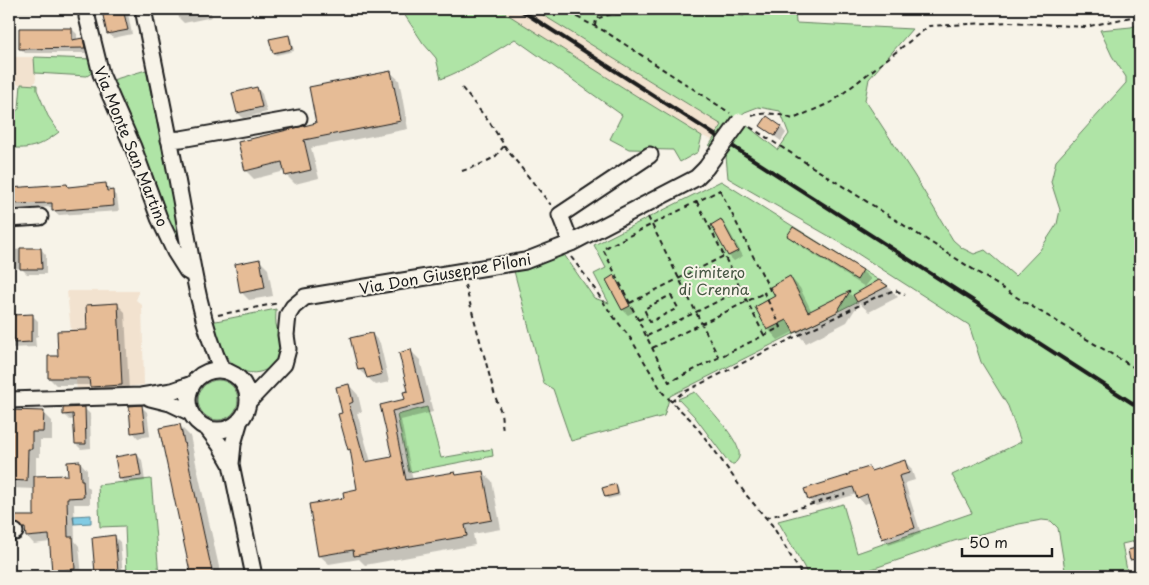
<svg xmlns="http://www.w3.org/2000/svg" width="1149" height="585" font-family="'Playpen Sans',sans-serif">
<rect width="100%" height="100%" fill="#f7f3e8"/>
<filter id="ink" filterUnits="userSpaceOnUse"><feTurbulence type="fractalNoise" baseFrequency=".02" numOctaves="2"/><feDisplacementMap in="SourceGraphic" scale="10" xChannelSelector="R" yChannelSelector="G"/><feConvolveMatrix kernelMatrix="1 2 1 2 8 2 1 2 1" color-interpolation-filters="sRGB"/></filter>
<g filter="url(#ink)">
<path fill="#f2e2cf" d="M497,9H533L722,125L712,140L702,136Z
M9,57H34L36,79L34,84H9Z
M67,291H138V295L136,300L142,305L144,385L77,391Z"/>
<path fill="#afe4a6" stroke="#668061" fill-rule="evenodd" d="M399,9H499L635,95L702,136L698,152L680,162L673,150L629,149L610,139L622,115L515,39C491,54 467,69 441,79L436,58L423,43L402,11Z
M533,9H574L608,12L607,16L713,13L744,16L747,9H795L796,23L912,29L869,79L865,100L914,175L953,240L962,248L974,254L985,250L1015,276L1040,250L1057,224L1060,210L1051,182L1056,161L1126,83V77L1112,56L1100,30L1131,27L1140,24V540L1122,544L1128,576H1066L1058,528L1051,521L1042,520L1019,524L954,541L866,571L856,576H808L804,567L778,521L843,504L857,553L972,513L952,475L1021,442L1008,406L981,362L969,325L841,243L728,178L726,156L709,146L722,125ZM758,107L780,111L789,134L778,150L737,118L745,112Z
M34,57L93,59L96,70L87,76L35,73Z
M146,70L182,243L179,244H176L109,81Z
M21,84L37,85V90L48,116L59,132C43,144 30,151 9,147V116L19,109Z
M721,181L888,286L670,396L664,416L571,441L553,389L544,384L514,271L563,253L594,298L609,303L594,274L606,268L594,245Z
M276,309C276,316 275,322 277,329C278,338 282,350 278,359C274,366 267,370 260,372C231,379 218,342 211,322Z
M198 400a20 20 0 1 1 40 0a20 20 0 1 1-40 0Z
M695,392C704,403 743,442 739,457C738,460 736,462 734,464H730L695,417L678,399Z
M427,407L441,458L492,449L493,456L409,472L397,415Z
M151,479L159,576H127L125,526L100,527L98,485Z"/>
<path fill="#82cbe3" stroke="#598593" d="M91,515V523L74,524L73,516Z"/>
<path fill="#0003" d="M14,9H75V13L51,14L49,12H18Z
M103,9H127L132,34L113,38L108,33Z
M177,9H210L212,17L184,23L179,18Z
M72,29L77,34V40H82L87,45L89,53H25L20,48Z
M288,36L291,38L294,51L276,55L274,53Z
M390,72L399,80L408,129L311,148L319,178L295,184L287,176L285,171L254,179L246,171L317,124Z
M257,88L262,94L267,112L243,118L238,113Z
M767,118L781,127L786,133L781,141L767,131L762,126Z
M67,185L69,188L106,185L117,197L119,211L59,215L53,210V207L9,209V189Z
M721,221L726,226L743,256L734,261L729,256L713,225Z
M794,228L862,271L871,279L865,287L797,244L789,236Z
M41,249L46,255V274H27L21,268L9,269V250Z
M260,261L268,269L273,296L249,300L241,292Z
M614,277L619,282L634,312L628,315L623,310L608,280Z
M790,277L800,288L812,312L849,293L853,297L879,281L888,287L898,297L869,312L859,303L847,322L806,343L795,331L778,340L768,329L776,297Z
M117,304L125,312L129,392L99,394L91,385H56L49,378L59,358Z
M32,315L38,321V336L35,337L36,347L9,348V324H14Z
M372,334L380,343L389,382L376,385L359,370L352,339Z
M411,351L420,360L433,412L401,420L413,481L455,473L458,476L483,472L492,481L501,529L473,534L475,545L365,565L359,559L329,564L319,555L345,499L358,490L351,451L349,449L343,414L349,385L358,395L362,412L357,413L371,462L393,458L382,406L407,400L410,391Z
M142,407L147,412L150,436L138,438L133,432Z
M84,408L90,414L91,448L81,449L76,444L75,419L70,420L64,414Z
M9,412H43L52,421V440H40V457H36V477L69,476L80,462L87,470V486L90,489V504H74L75,541L79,546L82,576H63L57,571L50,542L34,544L27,536L26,530L24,529L12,531L9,534V517L36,518L35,489L9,488V464H13V439H9Z
M179,425L190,436L221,576H192L161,429Z
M137,455L142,460L145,481L125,484L120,479Z
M904,461L911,468L915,480L905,483L921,534L889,545L883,538L871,502L864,504L858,497L857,494L816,506L809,500L851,476L869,468L872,472Z
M616,486L618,488L620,496L608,499L606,497Z
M115,537L120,542L123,576H96L93,539Z
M1140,549V560L1134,562L1131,559L1129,551Z"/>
<path fill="#e6bc96" stroke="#1c1c1c" d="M112,9H123L128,30L107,34L102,11Z
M19,28H72V40L83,38L85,48L19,49Z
M289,35L292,49L273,53L269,39Z
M391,71L401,121L304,140L311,170L285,176L282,162L245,171L238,142L316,123L309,87Z
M257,87L262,107L237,113L232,93Z
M767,116L781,126L775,136L760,126Z
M106,183L107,191L113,190L114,206L52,211V203L9,204V188L67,184L68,187Z
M721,219L738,251L728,256L711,225Z
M793,227L863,270L857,280L787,236Z
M20,248H41L42,269H20Z
M260,259L265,288L240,293L235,264Z
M614,275L630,306L622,310L606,280Z
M790,276L808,312L850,291L837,312L794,333L787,320L767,330L755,307L775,296L770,287Z
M879,280L888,286L857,302L853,295Z
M118,303L122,385L90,387L89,378H48V356H58L57,331L87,330L86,305Z
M33,314V332H31V342L14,343L12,315Z
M372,333L382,374L367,378L364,369L358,370L350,338Z
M411,349L424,403L392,411L406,480L455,472L456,475L483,471L492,520L465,525L467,536L354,556L353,550L318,556L309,504L344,498L343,492L357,489L350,449L348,450L338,414L342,413L336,387L349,384L353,402L349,404L365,462L392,457L380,405L405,399L403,392L408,391L399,353Z
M142,405L145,431L131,433L129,406Z
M85,407L86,444H75L73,414L63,415V408Z
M9,410L44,411L43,432H32V449H28L27,481L9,480V463H12V430H9Z
M180,424L213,576H191L159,428Z
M137,453L141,476L119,479L115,457Z
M905,460L909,473L899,476L915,528L882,539L867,494L857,498L853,487L808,500L804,489L849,475V473L869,467L871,471Z
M80,461L81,480H83L84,497L67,498L68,537H73L75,569L52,572L49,535L26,537L25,528H23L19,524L9,523V516H34V476L68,475L67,462Z
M616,484L618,494L605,497L602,488Z
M115,535L118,571L95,573L92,538Z
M1140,547V558L1130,560L1128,550Z"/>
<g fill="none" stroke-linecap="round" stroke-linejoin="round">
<defs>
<path id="minor" d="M87,9V17L101,74L133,147L159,218L175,252L187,271L194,275
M143,9C156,72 169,136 181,200C191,257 198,316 222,370
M169,140L181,139L299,118
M9,219L40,217
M571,243L560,215L650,155
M188 400a30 30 0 1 1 60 0a30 30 0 1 1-60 0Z
M150,398L170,403L191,413
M9,400L141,396L172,391L192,384
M248,402L284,364L288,349L286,335L288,315L293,307L305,297L525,261L571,243L696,178L706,168
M240,420L233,444L231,464L254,576
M207,428L220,445L231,464
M9,532H15"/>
</defs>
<use href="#minor" stroke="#1c1c1c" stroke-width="19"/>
<path stroke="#1c1c1c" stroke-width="2" stroke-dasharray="5 4" stroke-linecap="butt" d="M561,9L606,32L730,113
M595,26L596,19L611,14L710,10L762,12
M462,88L490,123L508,151L551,205
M752,116C768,111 778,114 793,119L832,102L929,26L1010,22L1085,27L1140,15
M750,127L1021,300L1140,371
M462,171L479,165L495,157L504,146
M720,190L770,290L764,293L781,327L669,382L603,249Z
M697,202L764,335
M648,217L719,358
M571,257L588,279L610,312L631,339L663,393L676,406L691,420L712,447L747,496L772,525L799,570L801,576
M465,285L495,396L501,412L503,432
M671,295L678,308L650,322L644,309Z
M630,303L724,256
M218,315L279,303
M638,320L647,316
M647,336L741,290
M652,348L764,293
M671,402L682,393L876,297L895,290L905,295
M766,518L845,494"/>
<use href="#minor" stroke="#f7f3e8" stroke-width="15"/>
<path stroke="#1c1c1c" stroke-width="4" d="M519,9L1140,408"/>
<defs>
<path id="minor-bridge" d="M706,168L740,121"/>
</defs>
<use href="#minor-bridge" stroke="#1c1c1c" stroke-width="19" stroke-linecap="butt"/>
<use href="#minor-bridge" stroke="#f7f3e8" stroke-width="15"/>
</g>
</g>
<g text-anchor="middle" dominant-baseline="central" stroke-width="4" stroke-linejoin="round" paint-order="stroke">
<g font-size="15" fill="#1c1c1c" stroke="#f7f3e8">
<text transform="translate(132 146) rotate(68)">Via Monte San Martino</text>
<text transform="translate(445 273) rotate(-10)">Via Don Giuseppe Piloni</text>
</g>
<g font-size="15" fill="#485845" stroke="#f7f3e8">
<text x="714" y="271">Cimitero<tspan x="714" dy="17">di Crenna</tspan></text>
</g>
</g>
<rect width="1149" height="585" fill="none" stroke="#f7f3e8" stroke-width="30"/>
<rect x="15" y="15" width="1119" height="555" fill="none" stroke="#1c1c1c" stroke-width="2" filter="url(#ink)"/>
<path d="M962 548v8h90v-8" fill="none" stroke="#1c1c1c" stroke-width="2.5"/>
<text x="969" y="548" font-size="15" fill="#1c1c1c" stroke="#f7f3e8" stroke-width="4" paint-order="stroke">50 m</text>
</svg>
